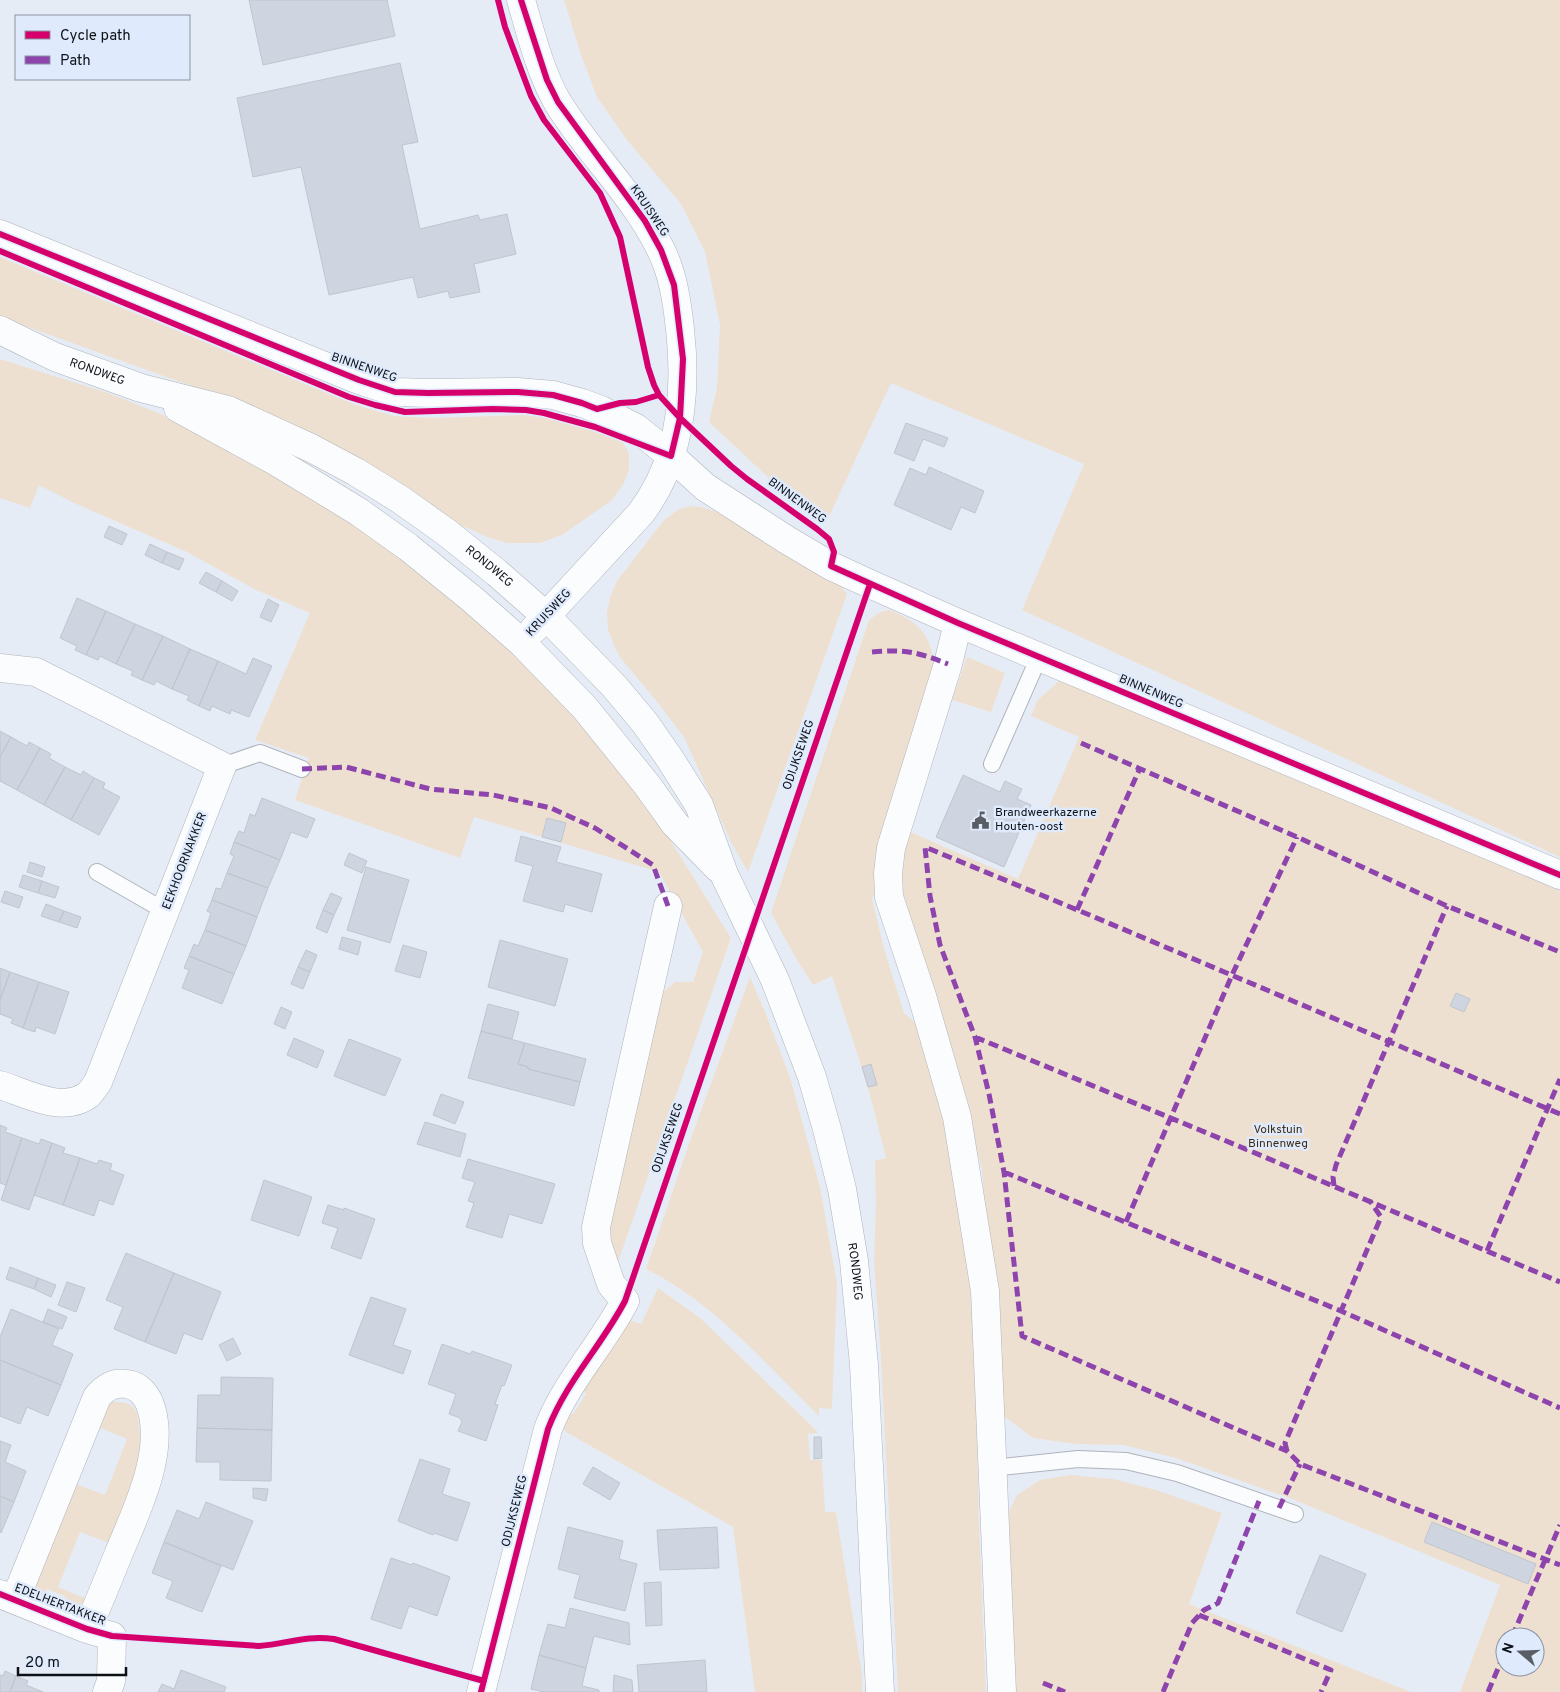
<svg xmlns="http://www.w3.org/2000/svg" width="1560" height="1692" font-family="Overpass,sans-serif">
<rect width="100%" height="100%" fill="#e6ecf6"/>
<path fill="#eee0d0" fill-rule="evenodd" d="M564,0H1560V857L1022,610L1084,464L891,383L827,521L770,479L709,422L717,388L720,325L705,252L681,204L627,140L597,97L581,55Z
M0,257L356,405L394,416L434,418L522,415L563,420L621,440L629,453V469L624,483L612,500L562,535L540,543H507L487,537L445,518L236,402L0,317Z
M0,359L108,393L178,421L230,453L290,482L360,526L509,645L563,701L629,777L674,846L731,938L617,1265L606,1236L661,994L675,982H693L703,952L659,872L474,817L460,858L295,800L309,758L255,740L310,613L254,589L187,552L74,503L39,485L30,508L0,498Z
M693,506C722,509 734,523 758,538C785,555 813,569 840,585L847,594L748,872L732,844L684,737L658,703L623,661L617,652L608,630L607,613L610,597L617,581L664,520L679,509Z
M889,610C918,621 931,634 934,665L882,869L872,899L884,949L904,1013L924,1031L938,1073L973,1282L979,1524L986,1692H898L881,1359L874,1262L876,1203L875,1161L886,1158L868,1087L832,976L813,985L797,960L771,913L869,620L880,612Z
M967,657L1005,673L991,712L952,700Z
M1061,679L1560,891V1692H1460L1500,1585L1292,1499L1176,1458L1123,1445L1076,1444L1033,1438L1001,1414L996,1363L982,1169L939,1009L903,893L901,874L908,831L1018,879L1079,737L1031,716L1037,701ZM1505,1637H1535V1667H1505Z
M750,977L765,1012L790,1077L820,1187L837,1284L832,1409L819,1408V1416C766,1364 713,1302 646,1269L691,1138Z
M658,1288L699,1317L819,1433L808,1434L810,1460H822L825,1512H836L862,1674V1692H755L733,1527L566,1432L562,1423L566,1411L573,1414L586,1394L579,1388L627,1319L641,1324Z
M113,1402C133,1401 138,1408 139,1427C140,1433 141,1440 141,1447C140,1477 120,1515 109,1543L80,1532L58,1587L87,1599L81,1614L63,1606L66,1597L47,1589L43,1598L30,1593L76,1484L105,1495L127,1439L98,1427L106,1406Z
M1071,1475L1113,1479L1156,1490L1222,1513L1189,1604L1411,1692H1008L1000,1530L1017,1495L1040,1480Z"/>
<path fill="#ced5e0" stroke="#c0c5cd" d="M249,0H387L395,36L263,65Z
M400,63L418,142L402,145L420,229L478,215L480,220L507,214L516,254L474,264L480,292L450,298L448,291L418,298L413,277L329,295L301,167L253,177L237,98Z
M906,423L948,438L944,447L923,439L914,461L894,453Z
M929,467L984,491L975,513L961,507L951,530L894,505L910,468L926,475Z
M109,526L127,534L122,545L104,537Z
M150,544L167,552L162,563L145,555Z
M167,552L184,559L179,570L162,563Z
M206,572L222,581L216,592L199,583Z
M222,581L238,591L232,601L216,592Z
M77,598L106,611L86,655L75,650L77,646L60,638Z
M268,599L279,605L271,622L260,617Z
M106,611L135,624L116,664L100,656L98,660L86,655Z
M135,624L163,636L142,680L131,675L133,671L116,664Z
M163,636L190,649L172,689L156,681L154,685L142,680Z
M190,649L218,661L199,706L187,700L189,696L172,689Z
M253,658L272,666L249,717L231,710L230,714L212,706L210,711L199,706L218,661L246,674Z
M0,731L11,737L0,757Z
M11,737L27,746L29,742L40,748L17,790L0,781V757Z
M40,748L51,754L49,758L65,767L44,805L17,790Z
M65,767L81,775L83,771L94,778L71,820L44,805Z
M963,775L1000,792L1005,781L1022,789L1017,799L1031,805L1004,867L936,837Z
M94,778L105,783L103,788L120,797L99,835L71,820Z
M262,798L315,819L307,838L291,832L280,860L234,842L239,831L244,833L250,814L255,816Z
M547,818L566,823L561,842L542,837Z
M521,836L561,847L556,862L602,874L592,912L565,904L563,912L523,901L533,866L515,861Z
M234,842L280,860L268,888L227,873L234,856L230,854Z
M349,853L367,861L362,873L344,865Z
M30,862L45,867L42,877L27,872Z
M366,867L409,880L390,943L347,930Z
M227,873L268,888L257,917L212,900L216,888L221,889Z
M23,875L42,881L38,893L19,887Z
M42,881L59,887L55,898L38,893Z
M5,891L23,897L19,908L1,902Z
M331,893L342,898L334,915L323,910Z
M212,900L257,917L246,946L205,930L211,913L207,911Z
M46,904L64,911L59,922L41,916Z
M323,910L334,915L327,933L316,928Z
M64,911L81,917L77,928L59,922Z
M205,930L246,946L234,974L189,956L194,944L198,946Z
M342,937L361,942L358,955L339,949Z
M500,940L568,959L555,1006L488,987Z
M403,945L427,952L420,978L395,971Z
M306,950L317,955L310,972L298,967Z
M189,956L234,974L222,1004L182,988L189,970L184,968Z
M298,967L310,972L303,989L291,984Z
M0,968L10,972L0,1000Z
M10,972L39,982L23,1028L11,1023L13,1019L0,1014V1000Z
M39,982L69,992L55,1034L36,1027L35,1032L23,1028Z
M1456,993L1470,999L1464,1012L1450,1006Z
M488,1004L519,1012L512,1039L481,1031Z
M281,1007L292,1012L285,1029L274,1024Z
M481,1031L525,1043L518,1064L528,1067V1069L580,1082L574,1106L468,1078Z
M294,1038L324,1051L317,1068L287,1055Z
M349,1039L401,1059L385,1096L334,1076Z
M525,1043L586,1059L580,1082L528,1069V1067L518,1064Z
M871,1064L877,1085L868,1087L862,1067Z
M441,1094L464,1102L455,1124L433,1115Z
M425,1122L466,1134L460,1157L417,1144Z
M0,1125L7,1128L5,1132L22,1138L6,1185L0,1183Z
M22,1138L39,1144L41,1139L52,1143L29,1210L1,1200Z
M52,1143L65,1148L63,1153L80,1158L63,1205L34,1195Z
M80,1158L97,1164L99,1160L112,1164L110,1170L124,1175L113,1205L99,1200L94,1216L63,1205Z
M468,1159L555,1184L542,1224L509,1214L502,1238L466,1227L474,1203L468,1201L475,1182L462,1178Z
M264,1180L312,1197L299,1236L251,1220Z
M328,1205L344,1210V1208L375,1219L361,1259L331,1248L338,1228L322,1223Z
M126,1253L174,1273L145,1342L114,1329L123,1307L106,1300Z
M10,1267L38,1278L34,1289L6,1279Z
M174,1273L221,1292L202,1340L184,1333L176,1354L145,1342Z
M38,1278L56,1285L51,1297L34,1289Z
M67,1282L85,1288L76,1312L58,1305Z
M371,1297L406,1309L393,1345L411,1351L403,1374L349,1355Z
M11,1309L59,1329L52,1345L73,1354L61,1385L0,1360V1337Z
M48,1309L67,1317L62,1329L43,1322Z
M233,1338L241,1354L227,1361L219,1345Z
M442,1344L470,1354L472,1351L512,1365L504,1386L502,1385L495,1404L498,1405L486,1441L458,1431L462,1422L460,1418L449,1414L456,1394L428,1384Z
M0,1360L61,1385L48,1416L27,1407L20,1424L0,1416Z
M221,1377L273,1378L272,1430L197,1428L198,1395H221Z
M197,1428L272,1430L271,1481L220,1480V1462H196Z
M814,1437H821L822,1458L814,1459Z
M0,1441L11,1445L5,1462L26,1471L14,1502L0,1496Z
M420,1459L450,1469L442,1494L470,1503L457,1541L434,1533L433,1535L398,1521Z
M593,1467L620,1483L610,1500L583,1484Z
M253,1488L268,1489L266,1501L253,1498Z
M0,1496L14,1502L1,1533L0,1532Z
M206,1502L253,1521L233,1570L164,1542L177,1510L199,1519Z
M1432,1522L1536,1564L1528,1584L1424,1542Z
M568,1527L623,1541L619,1559L637,1564L625,1611L574,1598L580,1575L558,1569Z
M717,1527L719,1568L660,1570L657,1530Z
M164,1542L221,1566L202,1612L166,1598L173,1581L152,1573Z
M1320,1555L1366,1574L1342,1632L1296,1613Z
M391,1558L412,1565L413,1563L450,1577L437,1616L409,1606L401,1629L371,1619Z
M661,1582L662,1625L646,1626L644,1583Z
M570,1608L629,1623L630,1645L594,1636L586,1668L539,1655L548,1624L565,1628Z
M539,1655L586,1668L582,1686L599,1690V1692H544L531,1689Z
M705,1660L707,1692H639L637,1665Z
M181,1670L226,1687L224,1692H158L162,1684L174,1689Z
M5,1671L16,1676L10,1692H0V1675L3,1676Z
M614,1675L632,1680L633,1692H613Z
M16,1676L28,1681L26,1685L43,1692H10Z"/>
<g fill="none" stroke-linecap="round" stroke-linejoin="round">
<defs>
<path id="lane" d="M992,764L1039,657
M222,766L260,753L302,769
M97,872L165,911
M992,1468L1078,1459L1126,1461L1177,1473L1295,1514"/>
<path id="street" d="M0,234L359,380L395,392L428,393L518,392L553,395L582,403L601,410L636,428L671,456L705,487L787,540L831,566L870,584L958,623L1560,875
M958,623L948,664L891,848L888,873L889,897L922,996L957,1117L985,1291L1002,1692
M0,668L36,672L222,766L98,1082C95,1086 92,1091 88,1095C62,1114 26,1093 0,1085
M0,1594L87,1629L112,1636L111,1681L107,1692
M15,1600L97,1397C105,1388 113,1382 126,1384C137,1385 144,1392 149,1402C168,1448 136,1512 118,1555C108,1580 98,1605 87,1629
M481,1692L548,1429C566,1382 602,1345 625,1301L611,1284L597,1243L596,1227L668,906"/>
<g id="secondary">
<path d="M521,0C531,34 540,72 558,103C589,153 634,195 660,248C673,273 677,302 680,329C687,393 681,460 641,513L534,629"/>
<path id="s1" d="M0,330L55,357L141,388L228,410L311,448L356,472L401,500L446,532L497,573L546,616L614,686L645,723L670,759L699,805L724,874L775,980L812,1077L827,1129L842,1189L854,1261L864,1365L880,1692"/>
<path d="M178,408L277,462L359,512L408,547L472,599L521,642L585,708L647,785L675,824L718,868"/>
</g>
</defs>
<use href="#lane" stroke="#afb4bb" stroke-width="18"/>
<use href="#street" stroke="#afb4bb" stroke-width="29"/>
<use href="#secondary" stroke="#afb4bb" stroke-width="29"/>
<use href="#lane" stroke="#fbfcfe" stroke-width="16"/>
<use href="#street" stroke="#fbfcfe" stroke-width="28"/>
<use href="#secondary" stroke="#fbfcfe" stroke-width="28"/>
<path stroke="#8e44ad" stroke-width="5" stroke-dasharray="10 5" stroke-linecap="butt" d="M872,652C906,649 917,652 948,664
M1081,743L1297,837L1447,906L1560,952
M302,769L346,767L430,789L493,795L551,808L595,828L653,865L668,906
M1077,910L1140,768
M975,1037L1248,1150L1560,1282
M1560,1114L1092,916L925,847L930,896L940,945L975,1037L989,1094L1004,1172L1022,1336L1287,1451L1300,1464L1560,1565
M1004,1172L1341,1311L1560,1408
M1334,1186L1333,1177L1336,1165L1447,906
M1126,1222L1232,975L1297,837
M1487,1251L1560,1079
M1287,1451L1285,1443L1381,1217L1370,1201
M1279,1508L1300,1464
M1199,1615L1331,1670L1321,1692
M1512,1637L1560,1525
M1043,1683L1065,1692
M1163,1692L1192,1623L1204,1610L1218,1603L1259,1501
M1488,1692L1505,1652"/>
<defs>
<path id="cycleway" d="M498,0L505,27L531,96L544,120L600,193L620,237L648,367L654,385L659,395L680,418L731,466L747,479L817,529L829,539L834,552L831,566L958,623L1560,875
M0,234L359,380L395,392L428,393L518,392L553,395L582,403L597,409L620,403L636,402L659,395
M0,251L349,397L375,405L405,412L493,409L526,410L544,413L595,427L671,456L680,418L683,359L674,285L661,250L645,221L558,102L547,80L521,0
M0,1594L87,1629L112,1636L259,1646C287,1644 305,1635 334,1639L484,1681
M481,1692L548,1429C566,1382 602,1345 625,1301L870,584"/>
</defs>
<use href="#cycleway" stroke="#dfebfd" stroke-width="9"/>
<use href="#cycleway" stroke="#d6006c" stroke-width="6"/>
</g>
<defs>
<symbol id="civic-bare" viewBox="-9 -9 18 18"><path d="M-.6-6.5H3V-4.5H.6V-3L4-1V1h2V6H-6V1h2V-1L-.6-3ZM-1.2 2.5V6h2.4V2.5Z" fill="#595e65" stroke="#dfebfd" stroke-width="2.5" paint-order="stroke"/></symbol>
</defs>
<g fill-rule="evenodd">
<use href="#civic-bare" x="968" y="808" width="25" height="25"/>
</g>
<g text-anchor="middle" dominant-baseline="central" stroke-width="5" stroke-linejoin="round" paint-order="stroke">
<g font-size="12" fill="#0d1117" stroke="#dfebfd">
<text transform="translate(649 211) rotate(56)">KRUISWEG</text>
<text transform="translate(364 368) rotate(19)">BINNENWEG</text>
<text stroke="none"><textPath href="#s1" startOffset="106">RONDWEG</textPath></text>
<text transform="translate(797 501) rotate(36)">BINNENWEG</text>
<text stroke="none"><textPath href="#s1" startOffset="548">RONDWEG</textPath></text>
<text transform="translate(549 613) rotate(-47)">KRUISWEG</text>
<text transform="translate(1151 692) rotate(23)">BINNENWEG</text>
<text transform="translate(799 755) rotate(-71)">ODIJKSEWEG</text>
<text transform="translate(185 861) rotate(-69)">EEKHOORNAKKER</text>
<text transform="translate(668 1138) rotate(-71)">ODIJKSEWEG</text>
<text stroke="none"><textPath href="#s1" startOffset="1362">RONDWEG</textPath></text>
<text transform="translate(515 1511) rotate(-76)">ODIJKSEWEG</text>
<text transform="translate(60 1605) rotate(21)">EDELHERTAKKER</text>
</g>
<g font-size="12" fill="#0d1117" stroke="#dfebfd" text-anchor="start">
<text x="995" y="813">Brandweerkazerne<tspan x="995" dy="14">Houten-oost</tspan></text>
</g>
<g font-size="12" fill="#3f2c12" stroke="#dfebfd">
<text x="1278" y="1130">Volkstuin<tspan x="1278" dy="14">Binnenweg</tspan></text>
</g>
</g>
<rect x="15" y="15" width="175" height="65" fill="#dfebfd" stroke="#8b94a1"/>
<rect x="25" y="31" width="25" height="8" fill="#d6006c" stroke="#8b94a1"/>
<text x="60" y="40" font-size="15" fill="#0d1117">Cycle path</text>
<rect x="25" y="56" width="25" height="8" fill="#8e44ad" stroke="#8b94a1"/>
<text x="60" y="65" font-size="15" fill="#0d1117">Path</text>
<g transform="translate(1520 1652) rotate(289)"><circle r="24" fill="#dfebfd" stroke="#8b94a1"/>
<path d="M0-4L9 19L0 12L-9 19Z" fill="#595e65"/>
<text y="-8" font-size="14" font-weight="bold" text-anchor="middle" fill="#0d1117">N</text>
</g>
<path d="M18 1667v8h108v-8" fill="none" stroke="#0d1117" stroke-width="2.5"/>
<text x="25" y="1667" font-size="15" fill="#0d1117" stroke="#dfebfd" stroke-width="4" paint-order="stroke">20 m</text>
</svg>
